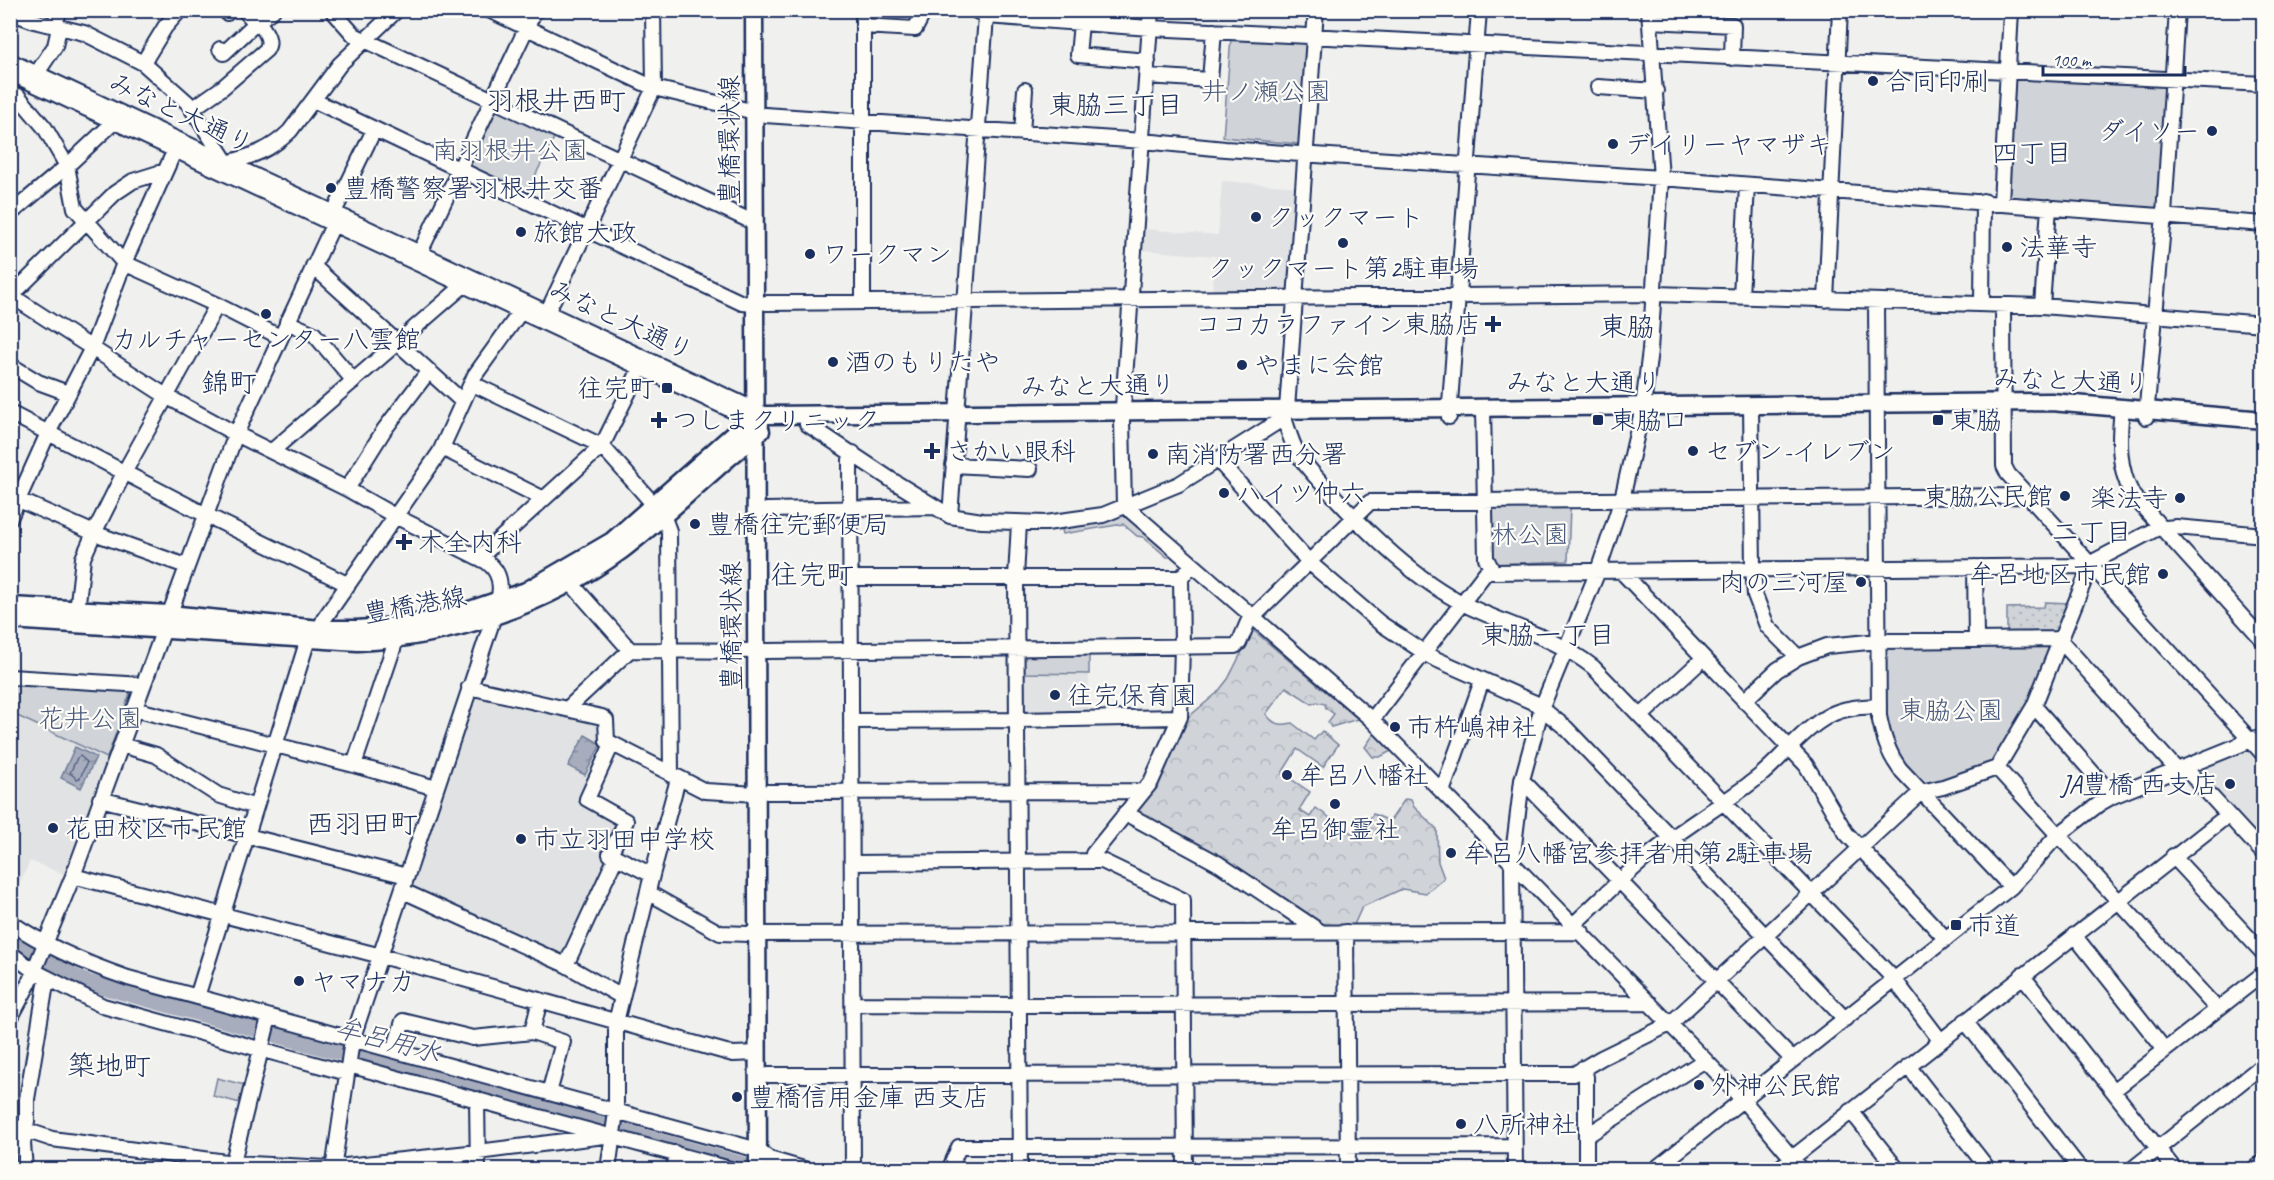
<svg xmlns="http://www.w3.org/2000/svg" width="2274" height="1180" font-family="Caveat,'Klee One',sans-serif">
<defs>
<pattern id="grass-dots" width="8" height="8" patternUnits="userSpaceOnUse" patternTransform="scale(1.5)"><rect width="8" height="8" fill="#d0d3d8"/><path d="M2 2h.1M6 6h.1" fill="none" stroke="#b2b5bc" stroke-width="1.8" stroke-linecap="round"/></pattern>
<pattern id="forest-crowns" width="20" height="18" patternUnits="userSpaceOnUse" patternTransform="scale(1.5)"><rect width="20" height="18" fill="#d0d3d8"/><path d="M2 6a3 3 0 1 1 6 0M12 15a3 3 0 1 1 6 0" fill="none" stroke="#b2b5bc"/></pattern>
<pattern id="water-ripples" width="26" height="14" patternUnits="userSpaceOnUse" patternTransform="scale(1.5)"><rect width="26" height="14" fill="#a7adbd"/><path d="M2 4q2-2 4 0t4 0M15 11q2-2 4 0t4 0" fill="none" stroke="#878d9d"/></pattern>
</defs>
<rect width="100%" height="100%" fill="#f0f0ee"/>
<filter id="ink" filterUnits="userSpaceOnUse"><feTurbulence type="fractalNoise" baseFrequency=".0167" numOctaves="2"/><feDisplacementMap in="SourceGraphic" scale="12" xChannelSelector="R" yChannelSelector="G"/><feConvolveMatrix kernelMatrix="1 2 1 2 8 2 1 2 1" color-interpolation-filters="sRGB"/></filter>
<g filter="url(#ink)">
<path fill="#e0e2e3" d="M1222,181L1300,187L1290,290L1287,293H1212L1216,256L1140,250L1142,229L1218,235Z
M1021,673L1089,674V715H1022Z
M480,695L603,724L605,751L583,800L622,823L611,858L563,960L410,891L474,698Z
M11,713L107,758L64,874L30,861L11,903Z
M2250,749L2263,761V848L2198,776V771Z"/>
<path fill="url(#grass-dots)" stroke="#76819b" stroke-width="1.5" d="M2045,602L2071,603L2055,636L2007,637V608L2044,607Z"/>
<path fill="url(#forest-crowns)" stroke="#76819b" stroke-width="1.5" d="M1253,630L1358,719L1331,727L1328,722L1334,714L1326,708L1325,704L1317,702L1312,704L1286,687L1266,714C1273,724 1279,726 1292,723L1314,740L1322,731L1338,745L1323,767L1297,749L1282,773L1310,792L1299,810L1310,817L1316,808L1357,837L1373,814L1390,821L1405,799L1411,800L1414,807L1437,829L1438,862L1444,878L1426,893L1402,889L1362,907L1353,927L1325,929L1134,813L1186,719L1217,693L1228,679Z
M1374,734L1391,751L1380,757H1373L1365,747Z"/>
<path fill="#d0d3d8" stroke="#76819b" stroke-width="1.5" d="M1231,38L1305,40L1309,44L1299,144L1223,137Z
M2017,76L2164,82L2168,87L2160,202L2155,208L2011,198L2007,193L2011,81Z
M493,105L555,136L527,192L523,194L466,168Z
M1490,505L1570,506L1568,561L1498,564L1492,559Z
M1119,514L1123,515L1173,557H1167L1143,537L1137,536L1123,524L1063,534L1061,526Z
M1968,644L2047,646L2050,651L2033,697L1995,765L1925,787L1902,764L1886,730L1884,649L1888,646Z
M1023,653H1089V674L1021,673Z
M11,683L127,690L130,693L107,758L11,713Z
M217,1078L249,1086L244,1104L213,1096Z"/>
<path fill="url(#water-ripples)" stroke="#6f7b97" stroke-width="1.5" d="M585,735L601,744L585,775L568,766Z
M75,747L96,757L81,788L61,778Z"/>
<g fill="none" stroke-linecap="round" stroke-linejoin="round">
<path stroke="#536184" stroke-width="1.5" d="M80,756L87,762L80,778L77,779L70,773L77,758Z"/>
<path stroke="#a7adbd" stroke-width="16" d="M10,935L57,968L86,982L763,1170"/>
<defs>
<path id="minor" d="M244,10L256,23
M332,10L354,35L755,223
M489,10L654,88L755,112
M975,10L986,16L1150,28L2264,84
M1151,10L1122,421L1124,505L1372,720L1705,1060L1743,1100L1802,1170
M10,12L34,21L84,33L143,63L188,103L227,163C252,156 271,150 290,131L340,64L397,10
M227,13L229,10
M1650,21L1733,25L1732,58
M1081,23L1078,55L1148,61
M863,26L915,29L925,10
M220,49L224,53L258,21
M10,61L764,414
M143,63L165,27L180,10
M10,73L761,424
M37,73L55,46L59,28L55,23L60,10
M1147,76L1210,80L1214,31
M1598,87L1656,91
M18,96L45,128L67,166L75,208L124,263L217,305L280,337
M313,100L742,303L755,304
M192,109L222,88L266,50C273,40 264,30 258,21L273,10
M765,115L1143,141L1225,149L1661,178L2264,224
M1022,133L1025,90
M2001,203L2011,10
M10,214L67,166L114,122
M416,261L535,10
M313,266L463,402
M10,295L166,396L236,434L347,489L395,516L487,562C506,576 500,597 494,616L352,1040L333,1170
M1741,296L1747,186
M10,297L115,193L133,181L165,171
M1826,300L1840,10
M1876,301L1879,716C1883,736 1888,753 1900,769L2011,887
M863,302V10
M766,303L1655,294L2042,306L2264,324
M1982,304L1983,201
M2003,305L2004,466L2008,474L2264,755
M2042,306L2049,207
M543,321L654,88L653,10
M287,322L314,334L354,381
M10,365L38,382L68,393
M471,383L602,446L663,515L669,531L671,775
M1751,405L1753,568L1755,595L1767,626L1798,657
M2122,407C2119,438 2117,467 2133,496L2264,641
M10,413L206,515L347,584
M957,414L986,16
M1449,417L1479,10
M2146,417L2164,215L2177,10
M1284,418L1287,409L1316,10
M807,424L893,481L950,516L982,521L1046,523L1103,515L1179,484L1284,418C1288,429 1291,442 1297,452C1306,468 1320,481 1332,494C1370,535 1416,580 1466,605C1511,627 1553,636 1593,667L1894,979L1940,1040
M442,448L544,499
M272,451L463,286
M853,453L850,460L853,1170
M1217,459L1310,563L1380,623L1431,657L1535,703L1566,728L1845,1019
M953,465L1030,469
M347,489L384,430L428,372
M19,500L94,533L186,566
M767,510L934,507
M950,516L957,421
M10,518L48,433L92,348L124,263L178,143
M1019,523L1016,577L1020,1170
M479,558L602,446L640,369
M1975,567L1976,639
M1621,571L1806,765L1846,833L1946,939
M1493,572L2081,566L2089,564L2156,529L2176,527L2264,535
M850,578H1181
M570,582L630,650L767,651L1235,646L1239,643L1248,622L1370,502L2026,496
M77,611L83,558L94,533L125,471L217,305
M320,629L324,619L440,452L475,375L524,307
M10,677L143,685
M469,687L602,717L606,720L607,741L705,791L757,794
M1744,701L1777,670L1798,657L1827,646L1879,641L2059,639L2177,770
M2034,706L2113,796
M134,709L354,765L436,788
M567,709L630,650
M1641,716L1704,658
M1372,720L1486,572H1493L1486,558L1483,408
M851,721L1018,720L1180,717
M612,744L587,799L626,821L610,854L652,875
M121,745L156,755L218,795L256,807
M354,765L396,640
M2184,767L2264,854
M1997,768L2217,1009
M1522,780L1793,1060
M767,792L1143,791
M1442,792L1482,681
M100,799L407,876
M1125,813L1219,864L1321,932
M2173,856L2264,954
M1092,861H1102L1183,900L1185,1170
M852,863L1092,861L1093,854L1151,782L1180,717L1182,646L1181,578L1192,565
M73,876L381,956L733,1054L758,1053
M403,891L566,965L622,997
M649,893L720,933L749,934L1582,932
M10,922C46,947 87,964 128,978L758,1150L769,1159L807,1170
M1574,924C1600,900 1624,875 1652,853C1687,825 1726,803 1761,775C1784,756 1803,729 1830,715C1845,707 1863,707 1879,706
M1346,932L1348,1170
M2074,935L2165,1050
M10,953L34,971L103,1006L347,1073
M566,965L616,857
M2022,975L2175,1170
M197,997L308,639
M853,1004L1020,1005L1650,1003
M10,1019L29,983L73,876L236,434L333,225L337,206L374,130
M1965,1021L2081,1170
M532,1032L563,1042L549,1093
M394,1051L403,1021L473,1038L532,1032L540,1000
M349,1065L734,1170
M1908,1066L1989,1170
M1583,1068L1586,1077V1170
M768,1075L1574,1074L1601,1058L1670,1024L1921,792L1943,787L1997,768L2034,706L2087,574L2089,564
M2114,1090L2264,973
M477,1099L478,1170
M1851,1111L1898,1170
M10,1125L52,1139L234,1163L327,1168L478,1152L612,1135
M1586,1133H1591L1705,1060
M25,1170L23,1143L27,1121V1099L47,978
M231,1170L269,1017
M608,1170L616,1112V1022L652,875L678,779
M675,1170V1153
M949,1170L959,1147L1515,1146
M1515,1170L1512,862L1522,780L1542,707L1598,571L1622,499L1643,407L1650,350L1661,178L1649,10
M1654,1170L2011,887L2057,836L2099,804L2113,796L2264,735
M1777,1170L2228,815
M2131,1170L2264,1064"/>
<path id="major" d="M754,10L758,1170
M10,606L169,614L320,629H357L397,626L446,618L526,591L612,541L738,430L766,415L2051,402L2264,420
M10,620L358,642C452,637 546,606 622,550C655,525 685,496 716,469C730,456 746,444 761,431
M2255,1170L2264,1163"/>
</defs>
<use href="#minor" stroke="#1b2f5e" stroke-width="18"/>
<use href="#major" stroke="#1b2f5e" stroke-width="21"/>
<use href="#minor" stroke="#fdfcf7" stroke-width="14"/>
<use href="#major" stroke="#fdfcf7" stroke-width="16"/>
</g>
</g>
<g fill="#1b2f5e" stroke="#fdfcf7" stroke-width="2">
<circle cx="1873" cy="81" r="6"/>
<circle cx="2212" cy="131" r="6"/>
<circle cx="1613" cy="144" r="6"/>
<circle cx="331" cy="188" r="6"/>
<circle cx="1256" cy="217" r="6"/>
<circle cx="521" cy="232" r="6"/>
<circle cx="1343" cy="243" r="6"/>
<circle cx="2007" cy="247" r="6"/>
<circle cx="810" cy="254" r="6"/>
<circle cx="266" cy="314" r="6"/>
<path d="M1490 315h6v6h6v6h-6v6h-6v-6h-6v-6h6z"/>
<circle cx="833" cy="362" r="6"/>
<circle cx="1242" cy="365" r="6"/>
<rect x="661" y="382" width="12" height="12" rx="3"/>
<path d="M656 411h6v6h6v6h-6v6h-6v-6h-6v-6h6z"/>
<rect x="1592" y="414" width="12" height="12" rx="3"/>
<rect x="1932" y="414" width="12" height="12" rx="3"/>
<path d="M929 442h6v6h6v6h-6v6h-6v-6h-6v-6h6z"/>
<circle cx="1693" cy="451" r="6"/>
<circle cx="1153" cy="454" r="6"/>
<circle cx="1224" cy="493" r="6"/>
<circle cx="2065" cy="496" r="6"/>
<circle cx="2180" cy="498" r="6"/>
<circle cx="695" cy="524" r="6"/>
<path d="M401 533h6v6h6v6h-6v6h-6v-6h-6v-6h6z"/>
<circle cx="2163" cy="574" r="6"/>
<circle cx="1861" cy="582" r="6"/>
<circle cx="1055" cy="695" r="6"/>
<circle cx="1395" cy="727" r="6"/>
<circle cx="1287" cy="775" r="6"/>
<circle cx="2230" cy="784" r="6"/>
<circle cx="1335" cy="804" r="6"/>
<circle cx="53" cy="828" r="6"/>
<circle cx="521" cy="839" r="6"/>
<circle cx="1451" cy="853" r="6"/>
<rect x="1950" y="919" width="12" height="12" rx="3"/>
<circle cx="299" cy="981" r="6"/>
<circle cx="1699" cy="1085" r="6"/>
<circle cx="737" cy="1097" r="6"/>
<circle cx="1461" cy="1124" r="6"/>
</g>
<g text-anchor="middle" dominant-baseline="central" stroke-width="4.5" stroke-linejoin="round" paint-order="stroke">
<g font-size="26" fill="#1b2f5e" stroke="#fdfcf7" text-anchor="start">
<text x="1885" y="81">合同印刷</text>
<text x="2200" y="131" text-anchor="end">ダイソー</text>
<text x="1625" y="144">デイリーヤマザキ</text>
<text x="343" y="188">豊橋警察署羽根井交番</text>
<text x="1268" y="217">クックマート</text>
<text x="533" y="232">旅館大政</text>
<text x="2019" y="247">法華寺</text>
<text x="822" y="254">ワークマン</text>
<text x="1343" y="268" text-anchor="middle">クックマート第2駐車場</text>
<text x="1481" y="324" text-anchor="end">ココカラファイン東脇店</text>
<text x="266" y="339" text-anchor="middle">カルチャーセンター八雲館</text>
<text x="845" y="362">酒のもりたや</text>
<text x="1254" y="365">やまに会館</text>
<text x="655" y="388" text-anchor="end">往完町</text>
<text x="672" y="420">つしまクリニック</text>
<text x="1610" y="420">東脇口</text>
<text x="1950" y="420">東脇</text>
<text x="946" y="451">さかい眼科</text>
<text x="1705" y="451">セブン-イレブン</text>
<text x="1165" y="454">南消防署西分署</text>
<text x="1236" y="493">ハイツ仲六</text>
<text x="2053" y="496" text-anchor="end">東脇公民館</text>
<text x="2168" y="498" text-anchor="end">楽法寺</text>
<text x="707" y="524">豊橋往完郵便局</text>
<text x="418" y="542">木全内科</text>
<text x="2151" y="574" text-anchor="end">牟呂地区市民館</text>
<text x="1849" y="582" text-anchor="end">肉の三河屋</text>
<text x="1067" y="695">往完保育園</text>
<text x="1407" y="727">市杵嶋神社</text>
<text x="1299" y="775">牟呂八幡社</text>
<text x="2218" y="784" text-anchor="end">JA豊橋 西支店</text>
<text x="65" y="828">花田校区市民館</text>
<text x="1335" y="829" text-anchor="middle">牟呂御霊社</text>
<text x="533" y="839">市立羽田中学校</text>
<text x="1463" y="853">牟呂八幡宮参拝者用第2駐車場</text>
<text x="1968" y="925">市道</text>
<text x="311" y="981">ヤマナカ</text>
<text x="1711" y="1085">外神公民館</text>
<text x="749" y="1097">豊橋信用金庫 西支店</text>
<text x="1473" y="1124">八所神社</text>
</g>
<g font-size="26" fill="#48587c" stroke="#fdfcf7">
<text x="1266" y="91">井ノ瀬公園</text>
<text x="510" y="150">南羽根井公園</text>
<text x="1530" y="534">林公園</text>
<text x="1951" y="710">東脇公園</text>
<text x="90" y="718">花井公園</text>
</g>
<g font-size="26" fill="#1b2f5e" stroke="#fdfcf7">
<text transform="translate(181 113) rotate(25)">みなと大通り</text>
<text transform="translate(729 140) rotate(-90)">豊橋環状線</text>
<text transform="translate(621 320) rotate(25)">みなと大通り</text>
<text transform="translate(2071 381) rotate(2)">みなと大通り</text>
<text x="1584" y="382">みなと大通り</text>
<text transform="translate(1098 386) rotate(-1)">みなと大通り</text>
<text transform="translate(415 605) rotate(-10)">豊橋港線</text>
<text transform="translate(731 626) rotate(-90)">豊橋環状線</text>
</g>
<g font-size="27" fill="#1b2f5e" stroke="#fdfcf7">
<text x="1116" y="105">東脇三丁目</text>
<text x="2032" y="153">四丁目</text>
<text x="2092" y="532">二丁目</text>
<text x="1548" y="635">東脇一丁目</text>
</g>
<g font-size="27" font-style="italic" fill="#4c5b7f" stroke="#fdfcf7">
<text transform="translate(388 1040) rotate(15)">牟呂用水</text>
</g>
<g font-size="28" fill="#1b2f5e" stroke="#fdfcf7">
<text x="556" y="100">羽根井西町</text>
<text x="1627" y="326">東脇</text>
<text x="229" y="382">錦町</text>
<text x="812" y="574">往完町</text>
<text x="362" y="823">西羽田町</text>
<text x="109" y="1065">築地町</text>
</g>
</g>
<rect width="2274" height="1180" fill="none" stroke="#fdfcf7" stroke-width="36"/>
<rect x="18" y="18" width="2238" height="1144" fill="none" stroke="#1b2f5e" stroke-width="2" filter="url(#ink)"/>
<path d="M2043 66v9h142v-9" fill="none" stroke="#1b2f5e" stroke-width="3"/>
<text x="2052" y="66" font-size="18" fill="#1b2f5e" stroke="#fdfcf7" stroke-width="4.5" paint-order="stroke">100 m</text>
</svg>
